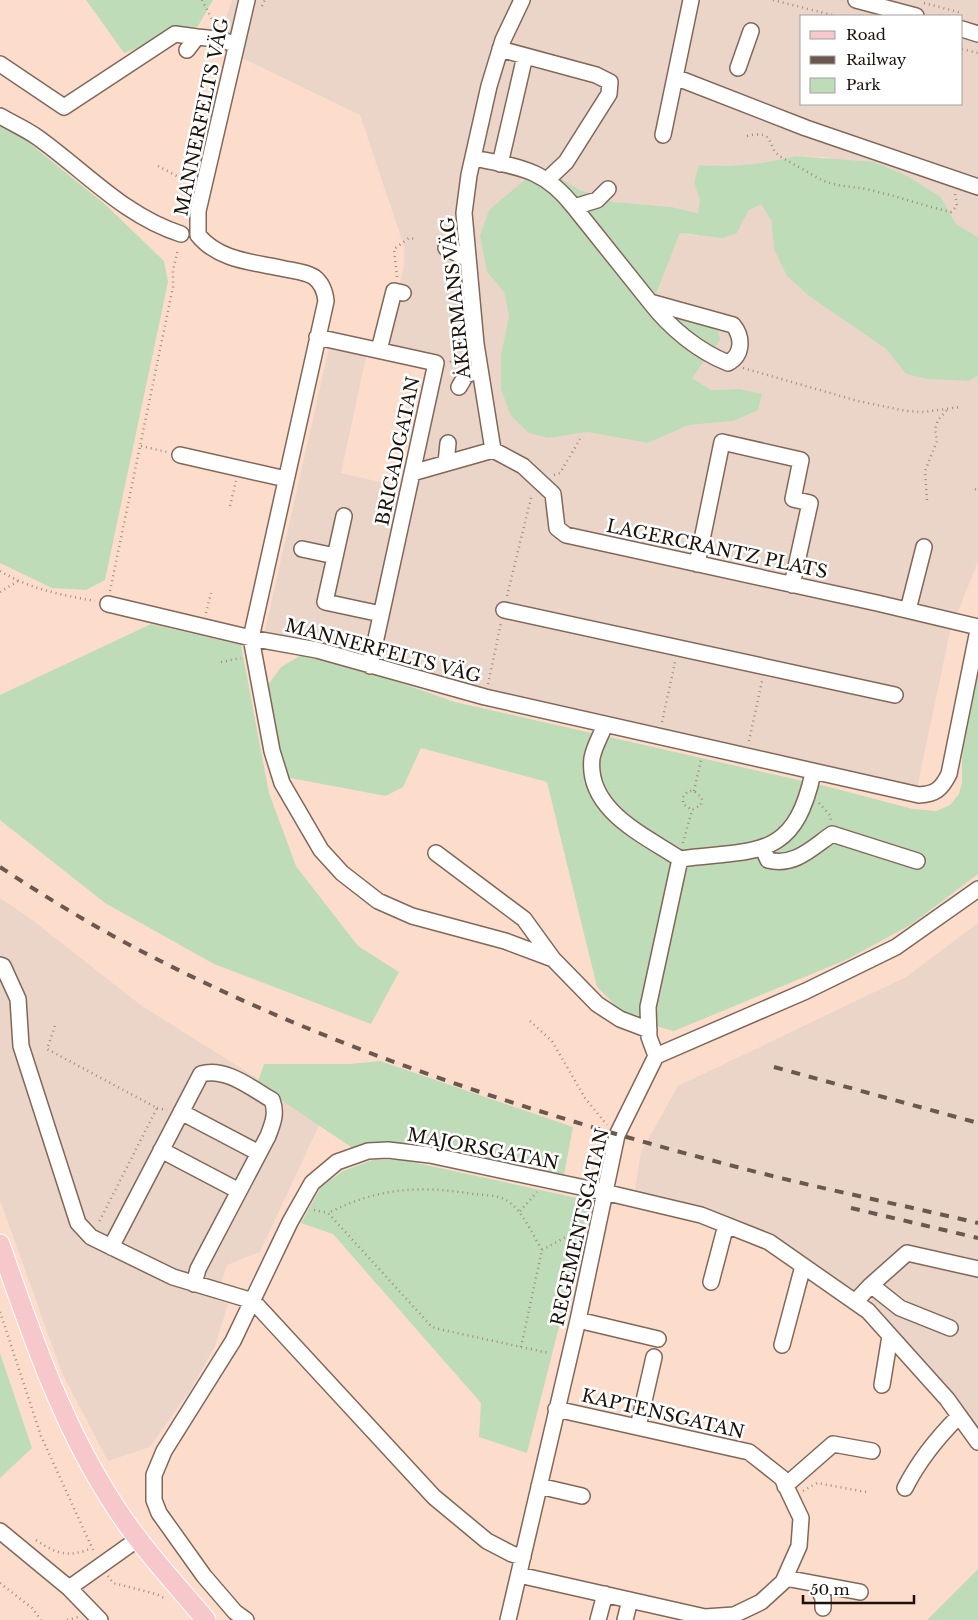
<svg xmlns="http://www.w3.org/2000/svg" width="978" height="1620" font-family="'Libre Baskerville',serif">
<rect width="100%" height="100%" fill="#fcddcb"/>
<path fill="#ebd5c9" fill-rule="evenodd" d="M232,0H978V237L956,224L941,197L825,157L796,156L755,166L721,167L699,165L694,182L700,201L699,213L672,207L614,202L580,190L561,179L487,272L504,292L509,316L501,354L549,438L587,432L648,443L689,425L733,421L739,389L711,390L692,378L720,340L655,298L680,233L697,236L762,203L771,220L774,249L809,296L886,349L906,374L926,379L969,381L978,376V561L950,632L917,788L263,639L329,348L366,357L341,473L402,487L440,360L384,348L404,266V246L360,115L217,46ZM802,16H962V104H802Z
M0,898L27,916L142,1006L322,1119L260,1252L227,1265L216,1300L228,1304L215,1346L191,1389L150,1447L108,1461L62,1373L0,1200Z
M978,923V1426L957,1405L882,1313L772,1237L732,1219L634,1195L641,1152L678,1086L906,977Z"/>
<path fill="#bfdcb9" d="M86,0H213L198,26L124,53Z
M0,125L23,138L107,206L164,261L168,282L105,580L86,590L52,588L0,563Z
M796,156L874,162L907,176L941,197L956,224L978,237V376L969,381L926,379L906,374L886,349L809,296L787,276L774,249L771,220L761,204L748,211L737,233L723,238L680,233L655,297L717,326L720,340L692,378L711,390L739,389L762,394L758,410L733,421L689,425L648,443L587,432L549,438L529,433L511,416L501,389V354L509,316L504,292L487,272L480,236L489,210L527,178L562,179L580,190L614,202L672,207L698,213L700,201L694,182L699,165C733,168 763,164 796,156Z
M151,624L241,645L269,793L296,866L358,946L399,972L371,1024L214,964L105,903L0,820V695Z
M303,654L341,662L455,702L829,787L913,809L936,811L950,805L959,794L962,782V757L968,716L978,672V874L912,924L848,959L674,1031L637,1021L620,1010L597,987L547,782L421,748L403,787L386,796L285,777L268,685L281,667Z
M380,1061L573,1127L563,1180L463,1153L357,1151L257,1084L264,1064H350Z
M373,1160H403L591,1201L527,1453L479,1437L481,1403L333,1234L301,1223L321,1187L343,1171Z
M0,1353L32,1448L0,1478Z
M978,1569V1620H927Z"/>
<g fill="none" stroke-linecap="round" stroke-linejoin="round">
<defs>
<path id="minor" d="M247,0L198,211V235C219,261 254,262 285,269C295,271 306,272 314,277C322,283 325,291 326,301L251,638L272,751L282,783L321,850L342,873L378,901L412,916L505,941L553,959L597,1004L620,1019L649,1030
M856,0L916,16
M962,29L978,34
M500,49L596,75L610,82L609,94L566,162L548,179
M187,50L197,37L217,39L236,44
M0,64L64,107L175,34L197,37
M738,68L751,31
M675,77L806,128L978,187
M0,116C12,123 26,129 37,137C85,171 124,216 181,234
M663,135L691,0
M473,158C518,167 544,168 574,207L650,302C670,328 698,351 728,363C743,355 743,337 733,325L650,302
M500,164L525,56
M574,207L597,200L608,189
M446,248L468,259
M317,337L436,363L370,666
M379,350L394,291L403,293
M459,387L466,375L480,370
M493,450L523,466L553,494L557,528L566,535L877,603L978,627
M493,450L476,344L464,213L469,175L489,86L503,40L522,0
M180,455L286,479
M446,463L448,443
M412,473L493,450
M344,516L325,602L381,614
M302,549L335,556
M697,564L722,442L801,460L793,499L810,503L792,585
M108,604L251,638L317,650L485,697L919,795C935,794 941,790 949,774L978,630
M504,610L895,695
M908,610L924,547
M605,725C601,735 594,747 592,758C586,810 644,835 680,859C756,849 794,861 813,773
M763,849L768,860C794,867 812,848 832,834L917,861
M436,853L524,919L553,959
M0,965L3,966L18,999L21,1046L78,1223L91,1237L173,1277L253,1301L434,1497L487,1541L512,1554L523,1557
M656,1056L649,1037L648,1007L680,859
M181,1112L259,1153
M161,1150L239,1191
M111,1247L201,1074C226,1067 251,1088 272,1100C277,1113 273,1123 268,1136L198,1269L194,1284
M711,1282L726,1225
M871,1285L907,1253L978,1269
M855,1302L871,1285L900,1308L950,1328
M578,1320L658,1339
M782,1345L803,1266
M882,1385L890,1336
M638,1427L654,1357
M539,1486L582,1496
M785,1486L833,1444L872,1451
M905,1488C919,1460 936,1439 959,1416
M0,1531L69,1588L100,1620
M519,1575L705,1617L734,1615L761,1602L783,1582L799,1546L801,1518L782,1478L749,1452L556,1409
M785,1578L860,1592
M816,1585L823,1598V1608
M69,1588L138,1539
M246,1620L235,1612L204,1576L159,1513L154,1500V1475L164,1451L233,1341L290,1222L312,1183L337,1162L368,1151L388,1150L430,1155L604,1192L701,1215L769,1242L868,1311L947,1399L978,1442
M508,1620L578,1320L617,1135L656,1056L806,991L896,947L978,889
M598,1620L605,1594
M625,1620L630,1600"/>
<path id="major" d="M0,1244C32,1336 62,1426 116,1508C142,1548 175,1583 206,1620"/>
</defs>
<use href="#minor" stroke="#826758" stroke-width="18"/>
<use href="#major" stroke="#fff" stroke-width="21"/>
<path stroke="#a28b7e" stroke-width="2.5" stroke-dasharray="1 4" stroke-linecap="butt" d="M202,0L215,25
M773,0L836,16
M924,3L962,13
M262,6L265,0
M962,49L978,53
M747,136C777,129 765,147 781,157C793,164 806,171 818,178C836,188 850,185 870,190C897,196 924,206 951,212L957,206L955,194
M158,166L190,183
M397,277L394,249L409,238L416,239
M450,362L454,359L458,340L462,341
M743,368L858,401L906,411L924,412L960,407
M141,446L167,452
M554,475L560,473L580,439
M975,489L978,490
M927,500L925,471L937,441L935,429L938,420L947,410
M230,506L236,481
M0,571C30,589 61,595 95,601
M110,591L173,287V270L178,249
M0,592L18,581
M507,596L532,494
M206,613L211,593
M221,662L241,658
M488,684L501,623
M662,722L675,662
M749,741L762,681
M694,791L701,760
M819,803L830,815L831,821
M683,843L692,810L701,805L702,798L694,791H688L683,797V804L692,810
M530,1021L552,1041L585,1098L607,1125
M55,1026L47,1049L157,1108L98,1224
M157,1108L167,1110
M314,1210L328,1213
M520,1211L537,1192
M542,1250L577,1231
M0,1312L41,1436L94,1552
M521,1347L542,1250C532,1234 522,1208 504,1199C496,1195 483,1195 473,1194C420,1185 377,1188 328,1213L432,1327L443,1330L549,1353
M803,1491L817,1483L866,1492
M36,1540C56,1554 69,1558 92,1548
M108,1576L113,1583L156,1594L164,1598
M0,1583L32,1608L41,1620
M67,1620L78,1617"/>
<use href="#minor" stroke="#fff" stroke-width="15"/>
<use href="#major" stroke="#f6c8cb" stroke-width="19"/>
<path stroke="#6a584e" stroke-width="4" stroke-dasharray="9 9" stroke-linecap="butt" d="M0,867C41,894 83,920 126,943C316,1045 529,1113 737,1167C817,1188 898,1204 978,1223
M774,1067L978,1123
M851,1208L978,1238"/>
</g>
<g text-anchor="middle" dominant-baseline="central" stroke-width="5" stroke-linejoin="round" paint-order="stroke">
<g font-size="18" fill="#1c120c" stroke="#fff">
<text transform="translate(202 117) rotate(-78)">MANNERFELTS VÄG</text>
<text transform="translate(456 298) rotate(-96)">ÅKERMANS VÄG</text>
<text transform="translate(398 451) rotate(-78)">BRIGADGATAN</text>
<text transform="translate(717 549) rotate(12)">LAGERCRANTZ PLATS</text>
<text transform="translate(383 651) rotate(15)">MANNERFELTS VÄG</text>
<text transform="translate(483 1149) rotate(11)">MAJORSGATAN</text>
<text transform="translate(580 1227) rotate(-77)">REGEMENTSGATAN</text>
<text transform="translate(663 1414) rotate(13)">KAPTENSGATAN</text>
</g>
</g>
<rect x="800" y="15" width="162" height="90" fill="#ffffff" stroke="#a4a09e"/>
<rect x="810" y="31" width="25" height="8" fill="#f6c8cb" stroke="#a4a09e"/>
<text x="846" y="40" font-size="15" fill="#1c120c">Road</text>
<rect x="810" y="56" width="25" height="8" fill="#6a584e" stroke="#a4a09e"/>
<text x="846" y="65" font-size="15" fill="#1c120c">Railway</text>
<rect x="810" y="78" width="25" height="15" fill="#bfdcb9" stroke="#a4a09e"/>
<text x="846" y="90" font-size="15" fill="#1c120c">Park</text>
<path d="M803 1595v8h111v-8" fill="none" stroke="#1c120c" stroke-width="2.5"/>
<text x="810" y="1595" font-size="15" fill="#1c120c" stroke="#ffffff" stroke-width="4" paint-order="stroke">50 m</text>
</svg>
